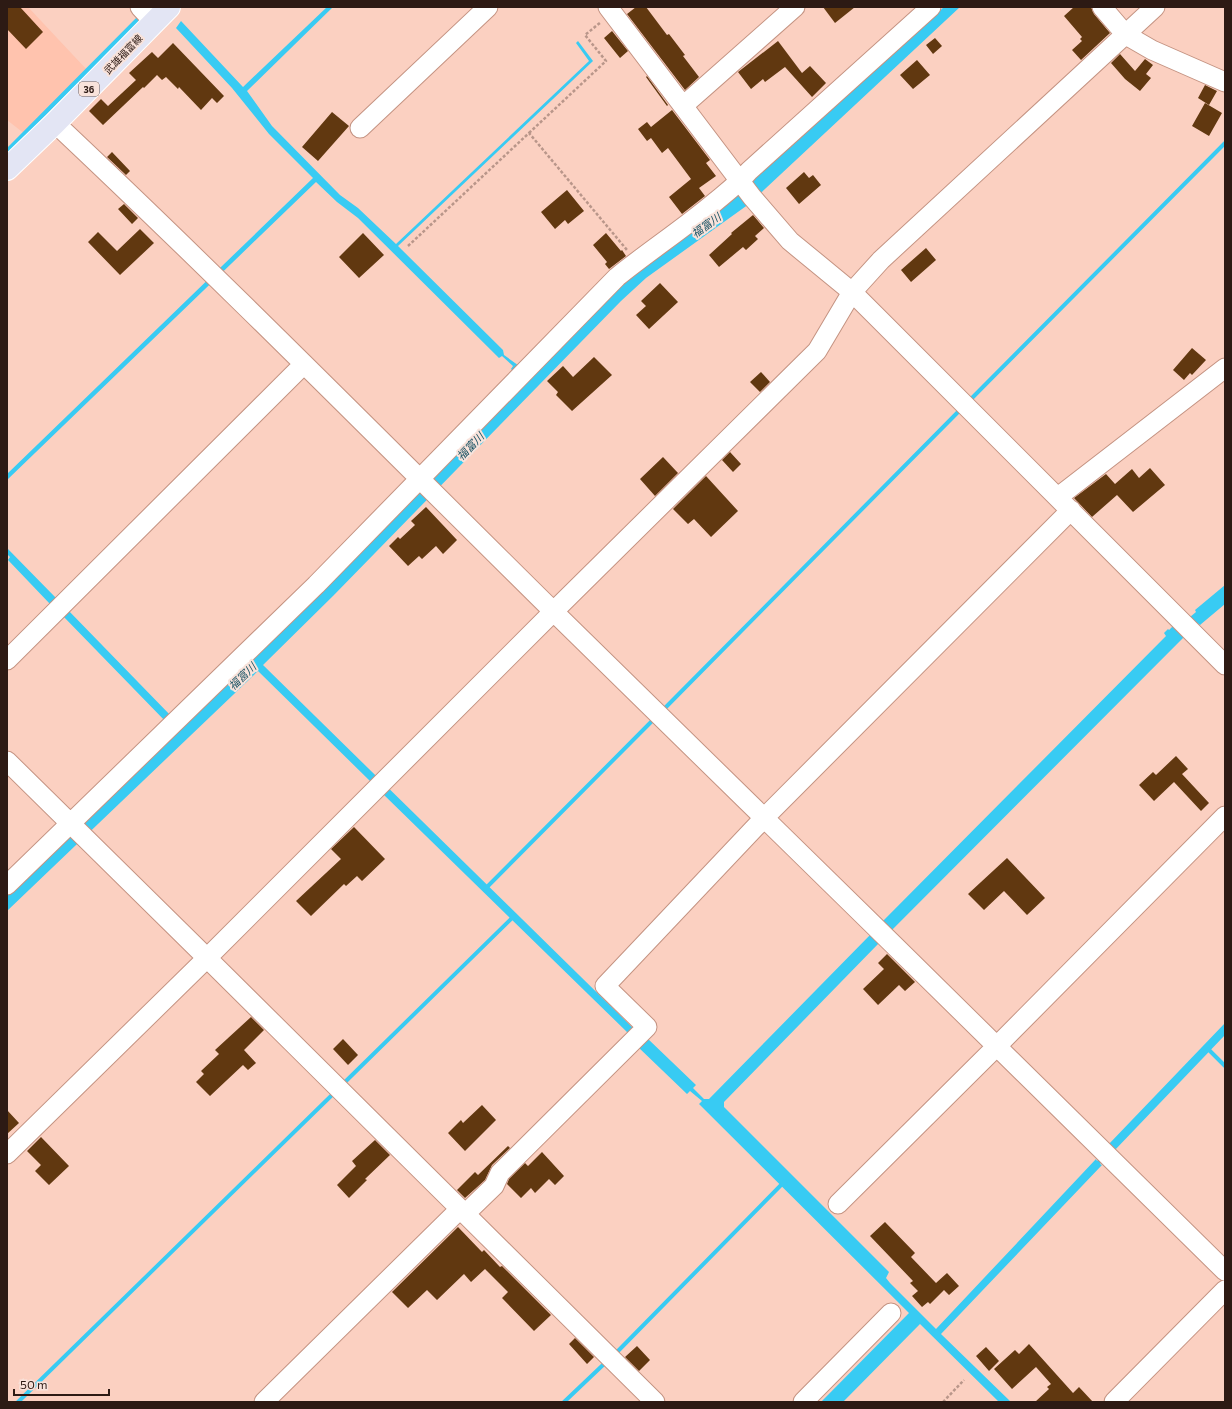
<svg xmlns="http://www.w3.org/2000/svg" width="1232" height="1409" font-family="Commissioner,'Noto Sans JP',sans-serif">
<rect width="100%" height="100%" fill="#fbd0c1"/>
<path fill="#ffc3ae" d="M7,7H28L88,71L25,134L7,120Z"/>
<path fill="#38cbf3" d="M145,7H159L144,17L7,154V148L140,14Z
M327,7H333L247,91L272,126L340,195L358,208L396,244L589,61L576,43L578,41L593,61L398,246L503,350L504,355L522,368L621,283L748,184L944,7H960L749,204L646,278L621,301L334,595L263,665L633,1028L647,1038L696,1085L693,1088L704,1099H709L870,935L872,937L882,922L1166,636L1164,633L1168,629L1169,630L1174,625L1177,628L1196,612L1195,610L1225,585V604L1200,625L1196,622L1183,634L1185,636L879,943L724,1102V1107L889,1272L886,1278L890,1283L936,1329L1096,1159L1097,1161L1110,1147L1108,1145L1225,1023V1035L1114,1151L1113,1150L1100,1164L1102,1165L941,1334L1011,1402H999L920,1324L843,1402H821L909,1313L699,1104L702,1101L690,1091L687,1094L637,1046L628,1033L383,794L372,780L370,781L258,671L7,911V893L168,724L62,615L64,613L51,602L50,604L8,560L10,557L7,554V548L56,598L53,600L65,610L67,609L173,718L516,374L511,369L513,366L502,356L499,358L358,218L337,202L316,182L7,480V474L313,178L269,134L232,88L176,28L181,21L243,87Z"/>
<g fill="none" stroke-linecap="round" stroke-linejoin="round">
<path stroke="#38cbf3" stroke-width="4" d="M972,398L1225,143
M665,708L960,410
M485,889L653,720
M1208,1049L1225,1066
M345,1082L514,916
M618,1351L785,1181
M18,1402L332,1095
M564,1402L604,1364"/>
</g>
<path fill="#613810" d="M7,7H20L43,32L26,49L7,29Z
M636,7H646L667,35L669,34L685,55L683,56L699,77L685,90L627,14Z
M823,7H855L835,23Z
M1074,7H1091L1094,14L1110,33L1081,60L1072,50L1082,41L1080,39L1082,37L1064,16Z
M612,31L628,51L620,58L604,38Z
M935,38L942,46L933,54L926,45Z
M778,41L802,73L810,66L826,83L812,97L785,67L765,82L763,79L751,89L738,72Z
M173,43L224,96L217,103L212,98L201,110L179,87L178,89L166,77L162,80L157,75L144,88L143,87L103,125L89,111L101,99L108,106L136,80L129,73L152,52L158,58Z
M1120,54L1135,71L1145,59L1153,65L1146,74L1151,78L1140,91L1125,79L1111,63Z
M917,60L930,75L913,89L900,75Z
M647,76L668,105L667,106L646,77Z
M1205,85L1217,91L1209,105L1198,98Z
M1205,103L1222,113L1209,136L1192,126Z
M672,110L710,160L706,163L716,176L699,188L705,196L682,214L669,197L691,179L668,148L662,153L651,138L647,141L638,129L647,122L651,127Z
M332,112L349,126L318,161L302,147Z
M112,152L130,171L126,175L107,157Z
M804,172L809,178L813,175L821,185L799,204L786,188Z
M567,190L584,211L568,224L565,220L555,229L541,212Z
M124,204L138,218L132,224L118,209Z
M753,215L764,228L755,236L758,239L746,250L743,247L719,267L709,255L732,234L731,233Z
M140,229L154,243L120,275L88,242L98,232L117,251Z
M363,233L384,255L359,278L339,257Z
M606,233L621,251L622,250L626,256L609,269L605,264L607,262L593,245Z
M926,248L936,260L911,282L901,270Z
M660,283L678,302L649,329L636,315L646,306L641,301Z
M1192,348L1206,360L1192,375L1190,373L1184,380L1173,370Z
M594,357L612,375L572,411L556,395L558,392L547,381L563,366L573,377Z
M761,372L770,382L760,392L750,382Z
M730,452L741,464L733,472L722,460Z
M663,457L678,473L655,496L640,479Z
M1150,468L1165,485L1133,512L1117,495L1092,517L1074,498L1106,474L1115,484L1132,469L1139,478Z
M706,476L738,511L711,537L694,519L688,524L673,509Z
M426,507L457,540L443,554L436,546L422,559L419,556L408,566L389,546L398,537L400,539L415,525L411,521Z
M1176,756L1188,769L1182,774L1209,803L1201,811L1174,782L1154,801L1139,785L1153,772L1156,775Z
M354,827L385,859L362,881L357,876L346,886L344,884L311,916L296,901L341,859L331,849Z
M1007,858L1045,898L1027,915L1004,891L984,910L968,894Z
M887,954L915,982L905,991L899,985L878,1005L863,989L884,969L878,963Z
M251,1017L264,1030L244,1050L256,1063L248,1070L243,1065L210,1096L196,1082L204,1074L201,1071L219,1054L215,1050Z
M343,1039L358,1055L348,1065L333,1049Z
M482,1105L496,1120L465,1151L448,1133L461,1120L463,1123Z
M7,1110L19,1123L7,1134Z
M41,1137L69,1166L49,1185L35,1171L41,1165L27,1151Z
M375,1140L390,1155L365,1179L367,1180L349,1198L337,1185L356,1166L352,1161Z
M508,1146L510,1148L492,1165L485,1180L465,1198L457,1190L475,1172L478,1175Z
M542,1152L564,1176L555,1185L549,1179L535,1193L531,1188L521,1198L507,1184L509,1179L525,1163L528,1166Z
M885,1222L915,1253L911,1257L936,1283L947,1273L959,1286L949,1295L944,1290L930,1304L928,1302L922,1307L912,1296L918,1291L910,1283L913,1281L870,1236Z
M458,1227L482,1252L484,1250L500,1267L502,1266L551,1315L534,1331L502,1298L508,1292L485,1269L471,1282L464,1274L437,1300L427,1290L408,1308L392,1292Z
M575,1338L594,1357L587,1364L569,1344Z
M1029,1344L1073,1393L1079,1387L1093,1402H1035L1049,1389L1047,1387L1051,1384L1036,1367L1012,1389L994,1369L1015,1350L1019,1354Z
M637,1346L650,1360L639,1371L625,1357Z
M986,1347L999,1361L989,1371L976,1356Z"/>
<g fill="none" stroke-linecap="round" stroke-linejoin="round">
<defs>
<path id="minor" d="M140,7L154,22
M608,7L752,197L790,241L852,292L1225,665
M1102,7L1126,35L1152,50L1225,82
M683,106L795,7
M55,123C225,283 389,449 555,613C779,832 1002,1051 1225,1271
M360,128L488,7
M1058,497L1225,368
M7,660L304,364
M7,761L207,958L655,1402
M7,885L316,585L617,277C649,251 683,229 715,202C727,192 739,183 749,171L931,7
M7,1154L207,958L554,611L817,351L852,292L881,260L1155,7
M838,1204L997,1046L1225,816
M465,1214L494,1186L500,1173L647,1027L605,986L765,817L1071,510
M264,1402L460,1209
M803,1402L891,1313
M1114,1402L1225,1290"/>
<path id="major" d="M7,169L55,123L169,7"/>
</defs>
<use href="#minor" stroke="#c49382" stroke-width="21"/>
<use href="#major" stroke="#fff" stroke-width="24"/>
<path stroke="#b9968a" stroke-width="2.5" stroke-dasharray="3 2" stroke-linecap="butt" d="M529,133L606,61L585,35L601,22
M408,246L529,133L627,250
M943,1402L964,1380"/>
<use href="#minor" stroke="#fff" stroke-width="19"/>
<use href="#major" stroke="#e3e5f4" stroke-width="22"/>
</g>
<g text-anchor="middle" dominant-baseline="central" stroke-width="4" stroke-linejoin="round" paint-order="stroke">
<rect fill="#f9e3db" stroke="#6a5650" stroke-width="1" x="79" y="82" width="20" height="14" rx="3"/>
<g font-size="9" font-weight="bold" fill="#2d1a14">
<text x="89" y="89">36</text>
</g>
<g font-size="10" fill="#2d1a14" stroke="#f9e3db">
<text transform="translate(123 54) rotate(-46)">武雄福富線</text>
</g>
<g font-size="11" font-style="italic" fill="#1b5465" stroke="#f9e3db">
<text transform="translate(706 225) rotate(-36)">福富川</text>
<text transform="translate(470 446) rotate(-46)">福富川</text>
<text transform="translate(242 676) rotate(-44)">福富川</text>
</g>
</g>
<rect width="1232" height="1409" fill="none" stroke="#2d1a14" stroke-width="16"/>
<path d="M14 1389v6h95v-6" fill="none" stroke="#2d1a14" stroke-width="2"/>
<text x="20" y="1389" font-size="12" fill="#2d1a14" stroke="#f9e3db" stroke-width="3" paint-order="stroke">50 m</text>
</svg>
